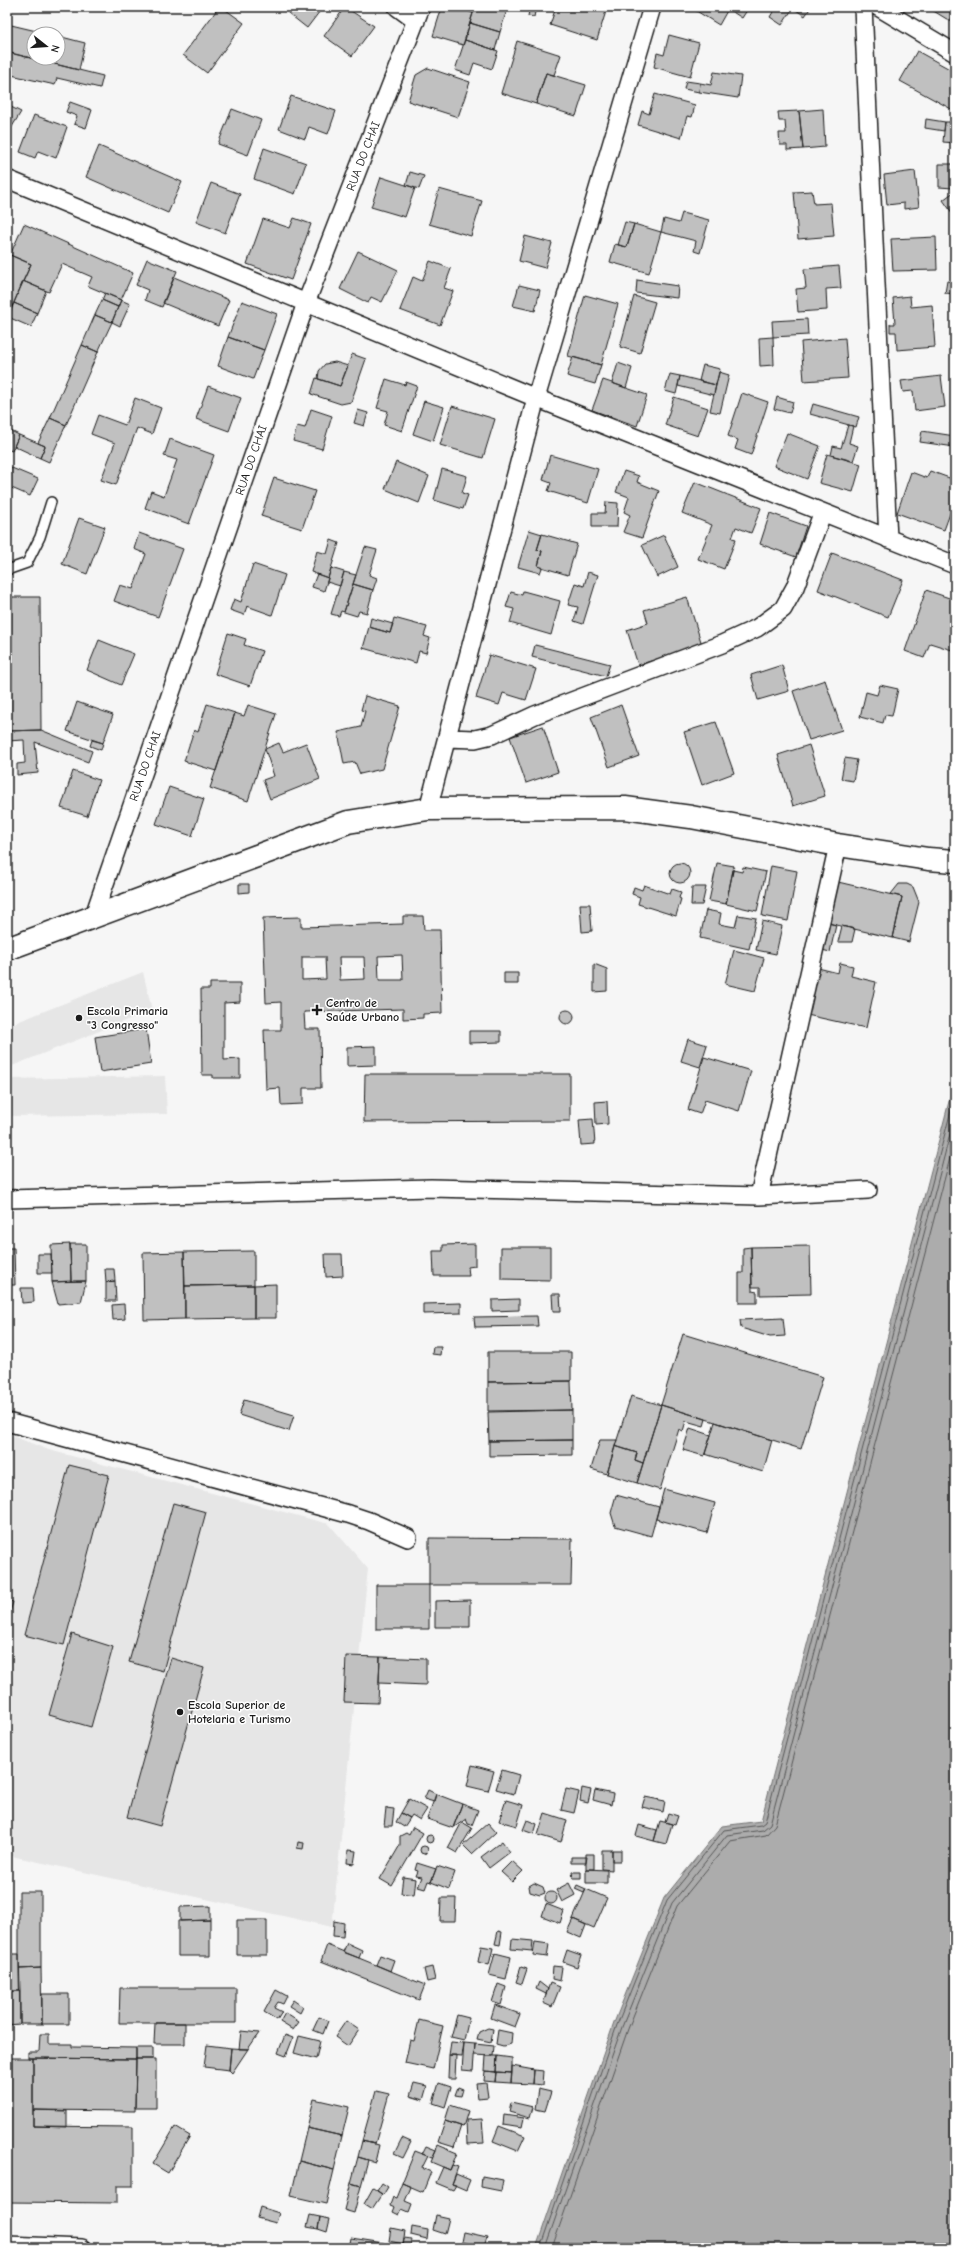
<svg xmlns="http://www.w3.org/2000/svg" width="962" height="2255" font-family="'Comic Neue',sans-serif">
<rect width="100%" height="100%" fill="#f6f6f6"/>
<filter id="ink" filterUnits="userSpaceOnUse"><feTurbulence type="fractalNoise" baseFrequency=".025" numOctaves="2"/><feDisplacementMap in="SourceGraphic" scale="8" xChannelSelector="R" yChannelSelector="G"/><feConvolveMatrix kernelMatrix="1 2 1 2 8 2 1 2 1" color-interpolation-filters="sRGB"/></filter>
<g filter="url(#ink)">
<path fill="#e6e6e6" d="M143,972L152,1010L7,1068V1026Z
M165,1076L167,1114L7,1116V1079Z
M7,1434L49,1450L329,1524L368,1569L332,1927L7,1855Z"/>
<path fill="#acacac" stroke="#727272" d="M952,1090H955V2248H536L614,2023L664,1898L722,1826L761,1821Z"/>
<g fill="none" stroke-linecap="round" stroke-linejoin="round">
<path stroke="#565656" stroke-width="1" d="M540,2248L617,2025L667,1900L724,1830L761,1825L765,1822L955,1095
M545,2248L622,2027L672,1903L727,1835L763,1830L770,1824L955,1115
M552,2248L628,2029L677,1906L730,1841L766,1835L775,1825L955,1139"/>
</g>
<path fill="#c0c0c0" stroke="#1c1c1c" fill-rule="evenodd" d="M219,7H222L244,23L207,73L183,55Z
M285,7H323L307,28L283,9Z
M345,7L374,26L352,56L324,36Z
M442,7H455L473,13L463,45L433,36Z
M475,7H497L507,10L500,32L470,23Z
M518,7H536L534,17L528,16L529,11Z
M556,7L607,8L597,40L550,25Z
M690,7H749L742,18L728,9L719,25Z
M776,7H811L805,16L793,8L782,25L770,17Z
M927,7H955V13L950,21Z
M470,23L500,32L495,50L465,40Z
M7,24L49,34H34V58H58V36L85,43L79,70L7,52Z
M669,35L699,43L690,77L654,67L657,53L664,55Z
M465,40L498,51L492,69L474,63L470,75L455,70Z
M517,41L561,55L554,75L546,73L536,104L501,93Z
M917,51L955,72V111L900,81Z
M10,53L103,76L100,88L57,78L55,85L7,74Z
M428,68L470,82L458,117L408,101L416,75Z
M714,72L741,76L738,98L699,92L700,83L711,85Z
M546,73L586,85L576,116L536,104Z
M686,81L700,83L699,92L684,89Z
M655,94L695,105L692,117L687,116L681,138L638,125L642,111L649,114Z
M291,96L336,111L328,134L309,127L305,139L279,129Z
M70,102L92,110L86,128L74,124L77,116L66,112Z
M11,107L21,112L7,135V114Z
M232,109L261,120L248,155L218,144Z
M823,109L825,147L803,149L799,111Z
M799,111L803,149L787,150V145H780L779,133H786L785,121H779L778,112Z
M34,115L67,127L56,158L38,151L35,158L20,152Z
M926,119L945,122L944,131L925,128Z
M945,122H955V143L943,142Z
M99,146L182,182L168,213L86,177Z
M264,148L306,163L295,194L254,179Z
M939,164H953V188L939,187Z
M915,171L919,207L904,209V203L887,205L884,175Z
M410,172L424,176L419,189L406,185Z
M381,177L415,188L405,217L371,207Z
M211,183L240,194L225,233L196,222Z
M439,189L482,201L471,236L429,224Z
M812,191L814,204L831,203L834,236L798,239L794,192Z
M955,191V217L943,200Z
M682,213L709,220L700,253L694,251L696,241L661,232L664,219L679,223Z
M294,218L311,224L291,280L247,264L263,219L290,228Z
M625,222L634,224L627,247L618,245Z
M24,224L133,273L121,300L88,286L92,277L62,264L49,292L23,281L31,264L10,255Z
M634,224L661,232L649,273L610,262L615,244L627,247Z
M525,236L552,243L545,268L519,261Z
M936,237L937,270L893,271L891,239Z
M358,251L398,270L382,302L371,297L368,303L340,289Z
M10,255L31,264L7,318V263Z
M147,259L177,271L162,307L145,300L148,290L136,285Z
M430,261L451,269L444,288L453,291L440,325L400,310L413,277L422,281Z
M839,266L841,288L826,289L827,310L798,312L796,289L806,288L804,269Z
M174,277L229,300L218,326L163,303Z
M637,280L678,286L677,298L636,293Z
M23,281L46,291L37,313L14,303Z
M947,281L955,282V294L945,293Z
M519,285L540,290L535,311L513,306Z
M105,293L121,300L118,307L102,300Z
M585,295L618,304L601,365L568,356Z
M634,296L655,302L640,353L620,347Z
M910,296L911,307L932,305L935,347L897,350L896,332H890V324H895L893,298Z
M102,300L118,307L112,322L95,315Z
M121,300L130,304L120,326L112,322Z
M242,301L277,314L264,350L228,337Z
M14,303L37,313L31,327L8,317Z
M95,315L112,322L98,352L82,345Z
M807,319L808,335L773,337L772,321Z
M228,337L264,350L253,379L218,366Z
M773,337L774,365L760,366L759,338Z
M845,338L848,378L804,381L801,342Z
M82,345L98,352L66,425L50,418Z
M352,354L366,359L351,402L341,404L311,394L316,378L340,386Z
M573,357L601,365L595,384L567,376Z
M335,362L348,366L340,386L318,379L319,371L325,364Z
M618,363L632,368L626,388L612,383Z
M703,365L720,369L716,385L699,381Z
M719,372L729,375L720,413L710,411Z
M670,374L680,376L676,394L665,391Z
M680,376L716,385L714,395L678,386Z
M941,376L945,407L915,411L913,391L903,392L901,381Z
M386,379L405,385L406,382L417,386L402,431L384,425L388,411L377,408Z
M603,380L647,395L637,426L592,410Z
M208,386L241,398L229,431L196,419Z
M742,393L768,402L751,455L735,449L738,440L728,436Z
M674,397L708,408L698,436L665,425Z
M777,397L793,402L790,413L774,409Z
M135,398L161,408L152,434L137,428L116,485L101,480L115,443L91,434L98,415L125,425Z
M424,401L444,407L433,441L413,434Z
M813,404L859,417L856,427L810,414Z
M452,406L495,419L483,458L440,445Z
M311,409L332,416L322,449L293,441L297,426L305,428Z
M358,410L368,413L364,426L354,423Z
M50,418L66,425L49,462L40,458L45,446L38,443Z
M848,425L853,426L849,443L858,446L853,461L831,455L833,446L841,448Z
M7,429L19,435L12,451L7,449Z
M922,431L955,436V447L920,442Z
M787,433L820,446L807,479L774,466Z
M19,435L45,446L40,458L14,446Z
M170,439L214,455L189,524L145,508L151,491L164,496L177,460L164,456Z
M827,454L861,464L853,492L819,483Z
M550,455L598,469L588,503L548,491L551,483L543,480Z
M396,462L429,476L419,503L385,489Z
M7,466L38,479L30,496L7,486Z
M442,469L467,476L462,493L468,495L463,509L434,500Z
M624,471L639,476L637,482L659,491L642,538L623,532L630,515L624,512L629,497L616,492Z
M930,471L955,480V500L944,530L897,513L911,472L927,478Z
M274,478L315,491L302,529L261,516Z
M695,482L761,508L751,533L736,527L732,538L736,539L724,569L698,559L712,525L682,513Z
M606,502L618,503L617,527H592V513H605Z
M770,513L806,526L796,557L760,544Z
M79,518L105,527L87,574L62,564Z
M529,530L542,534L537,550L542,551L538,566L542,568L540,573L518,567Z
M139,533L183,549L158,617L114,601L120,585L133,589L146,554L134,549Z
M542,534L577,544L568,575L538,566L542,551L537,550Z
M664,535L678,567L657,577L642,545Z
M331,540L339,543L328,578L311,572L317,551L327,554Z
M365,547L377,550L369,575L377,578L373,590L353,584Z
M832,553L903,580L888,617L818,590Z
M253,564L285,575L272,615L247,606L244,615L230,610L234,599L241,602Z
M331,568L344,572L340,586L327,582Z
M344,572L356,575L344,612L341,611L339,616L331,614Z
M588,572L598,575L583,624L574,621L578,607L568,605L575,583L584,586Z
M317,574L328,578L324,591L312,587Z
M353,584L373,590L367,613L359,611L357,616L344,612Z
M926,590L955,600V651L930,643L924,658L905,651Z
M523,591L560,601L551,635L510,623L514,609L506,607L511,592L522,595Z
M7,597H40L41,730L7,731Z
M687,597L702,645L638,665L627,630L648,623L644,610Z
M371,618L393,624L390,633L369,627Z
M394,618L427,627L424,636L430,638L426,653L419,651L416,663L363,648L369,627L390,633Z
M228,633L246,639L244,645L262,651L250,686L215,674Z
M99,640L134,654L121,685L87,670Z
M535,645L610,664L606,676L532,657Z
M489,655L536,669L526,700L503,693L499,705L476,698Z
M782,665L789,691L758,700L751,675Z
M825,680L842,730L809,740L793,691Z
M880,685L898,689L892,716L885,715L883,723L860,717L866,692L877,695Z
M365,696L400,706L382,769L360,774L355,762L344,764L338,732L361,727L365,711L361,710Z
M77,702L113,715L103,743L67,731Z
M207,704L235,713L216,771L184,761L194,730L198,732Z
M248,705L276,714L248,801L210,788L235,713L244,716Z
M621,705L639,756L609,767L591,717Z
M716,722L734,773L702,785L684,732Z
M543,726L558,772L526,783L510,737Z
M41,730L92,751L88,762L35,742L38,773L17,775V764L25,763L24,740L7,741V731Z
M92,740L103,743L101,750L90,746Z
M279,743L283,752L306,743L320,779L270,799L263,780L274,776L265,749Z
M809,745L825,796L793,806L778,755Z
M845,758L857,760L853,781L841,779Z
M73,771L99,780L87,816L61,808Z
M169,787L204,799L192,836L156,824Z
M717,863L734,866L726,904L709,901Z
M670 873a10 10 0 1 1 20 0a10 10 0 1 1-20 0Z
M771,866L797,871L788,921L762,916Z
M743,867L766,872L757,911L726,904L733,870L742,872Z
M838,882L902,897L893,938L828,923Z
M239,884H249V892L239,893Z
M899,884H907L913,887L919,902L909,942L893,938L902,897L891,894Z
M644,885L670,894L672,889L681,892L679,898L681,899L676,916L638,904L640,897L632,894L634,887L642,890Z
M692,887H706L702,905H691Z
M580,904H590L592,931L582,932Z
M706,910L721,913L719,924L735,927L738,915L756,918L749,949L700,938Z
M403,916H423L424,930H440L442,1013L423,1014V1018L403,1019V1009L304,1012L305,1029H320L321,1088H303V1104L281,1105L280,1088L266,1089L264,1030H281V1002L266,1003L263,918L301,917V927L403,924ZM402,955L403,980H379L378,956ZM302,957H325L326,979L302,980ZM339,957H364L365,979L340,980Z
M762,921L782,926L776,954L756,950Z
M828,923L836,925L830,952L822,950Z
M842,926L855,929L852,942H838Z
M734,950L764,958L755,991L725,984Z
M840,963L853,966L851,976L876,982L866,1028L807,1015L818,968L838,973Z
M594,964L607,969V991L594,992Z
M504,973H518V984H504Z
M210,983H240V1002L224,1003V1060L240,1059V1078H213V1075H202L201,989H210Z
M560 1017a7 7 0 1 1 14 0a7 7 0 1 1-14 0Z
M146,1029L151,1064L100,1072L95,1037Z
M469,1031H501V1042L469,1043Z
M688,1039L707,1045L700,1067L681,1061Z
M376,1046V1065L347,1066V1047Z
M704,1057L751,1071L739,1111L705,1100L700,1114L688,1110Z
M365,1074H570V1121L364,1122Z
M607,1101L608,1124L596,1125L595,1102Z
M593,1119L595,1144L581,1145L579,1120Z
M70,1244H86V1281H71Z
M70,1244L71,1281L52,1282L51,1245Z
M475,1244V1266L468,1267L469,1276H434L433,1251H443V1245Z
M810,1246L811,1294L760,1295V1287H752L751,1247Z
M501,1247H550V1280L501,1279Z
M751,1247L752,1291L757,1292V1303H739V1273H743V1248Z
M7,1248H14L15,1285H7Z
M254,1251V1285L185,1286L184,1252Z
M184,1252L185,1319L144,1320L143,1253Z
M38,1254H51L52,1273H38Z
M325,1254H342L343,1276L326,1277Z
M105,1269H114L115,1281L106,1282Z
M86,1281L81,1302L58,1304L52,1282Z
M115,1281L116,1301H106V1282Z
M276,1284V1318H254V1285Z
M254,1285V1318L185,1319V1286Z
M21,1288H33L34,1302L22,1303Z
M552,1294H560L561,1311H553Z
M519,1299V1310L492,1311V1300Z
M461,1303V1313L423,1314V1304Z
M124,1304L125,1319L113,1320L112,1305Z
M537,1316L538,1326L475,1327L474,1317Z
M783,1318L785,1336L770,1337L741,1328L740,1320Z
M683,1334L823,1377L801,1449L661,1405Z
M433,1347H441L440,1355L432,1354Z
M488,1352H571V1381L488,1382Z
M571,1381L572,1410L488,1411V1382Z
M631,1396L661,1405L643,1463L635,1460L637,1453L615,1446Z
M244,1400L294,1415L289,1431L239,1415Z
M661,1405L706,1419L704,1426L686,1421L683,1431L679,1429L660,1490L637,1483Z
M572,1410V1440L489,1441L488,1412Z
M715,1422L772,1440L763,1472L705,1454Z
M690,1428L711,1435L704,1456L683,1450Z
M572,1440V1455L489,1456V1441Z
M600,1440H617L607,1474L591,1469Z
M615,1446L637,1453L635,1460L643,1463L637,1483L607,1474Z
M69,1465L109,1475L64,1645L24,1635Z
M664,1489L715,1503L707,1533L656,1519Z
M616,1495L659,1507L651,1536L615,1526L611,1513Z
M173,1503L206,1512L163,1671L129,1662Z
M429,1538L572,1539L571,1585H429Z
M376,1585H429V1629H376Z
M7,1600L13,1602L7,1623Z
M470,1600V1627H435V1601Z
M72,1634L113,1647L91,1727L49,1715Z
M346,1656L380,1657L378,1703L344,1702Z
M380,1657L426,1659V1685L379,1683Z
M171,1658L204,1668L160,1826L127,1817Z
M472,1765L494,1771L488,1791L467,1786Z
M502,1770L519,1775L514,1794L496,1789Z
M582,1788L591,1790L588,1803L580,1801Z
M566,1789L579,1792L574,1813L561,1810Z
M428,1790L436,1794L434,1802L424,1799Z
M595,1790L613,1794L611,1805L593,1800Z
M436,1794L462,1804L453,1828L427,1819Z
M645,1797L665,1801L663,1812L642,1807Z
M409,1799L427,1809L420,1820L412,1815L410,1818L401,1813Z
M506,1800L523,1805L517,1826L499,1821Z
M462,1804L478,1810L472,1825L468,1824L466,1819L453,1828Z
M386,1808L394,1809L392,1826H384Z
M401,1813L410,1818L404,1827L396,1822Z
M545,1813L567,1820L561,1842L538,1835Z
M668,1813L678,1816L675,1825L665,1822Z
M527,1820L537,1824L534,1834L523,1830Z
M660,1821L672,1824L666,1844L654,1841Z
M462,1822L472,1828L457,1853L448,1848Z
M488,1823L496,1832L472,1854L463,1845Z
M639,1825L657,1830L654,1841L636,1836Z
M413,1827L423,1833L392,1886L380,1879L400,1845V1836L406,1833L409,1835Z
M426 1839a4 4 0 1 1 8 0a4 4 0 1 1-8 0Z
M502,1841L510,1852L489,1868L481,1857Z
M298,1842L304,1843L303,1849L297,1848Z
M420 1850a4 4 0 1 1 8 0a4 4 0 1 1-8 0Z
M348,1850L356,1851L354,1864L347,1863Z
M602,1850H612V1870L602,1869Z
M612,1850H621V1861H612Z
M586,1854H594V1869H586Z
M571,1857H587L586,1863H571Z
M512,1861L523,1871L512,1882L501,1872Z
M417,1863L436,1869L431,1882L428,1881L425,1889L418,1887L422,1877L416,1876L418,1871L415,1870Z
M437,1866L455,1872L449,1889L431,1882Z
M586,1869L607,1870V1883H586Z
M572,1872H581V1878H573Z
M403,1877L416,1879L414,1895L401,1893Z
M534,1883L543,1887L545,1893L540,1895L530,1892L529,1886Z
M569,1883L575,1895L562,1902L556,1890Z
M577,1885L586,1889L584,1893L575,1889Z
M586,1889L607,1898L594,1928L573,1919Z
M545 1898a6 6 0 1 1 12 0a6 6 0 1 1-12 0Z
M19,1892H41V1968L19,1969Z
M441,1898H456L455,1921H440Z
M546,1904L564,1911L560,1923L542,1916Z
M210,1906V1920L180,1921V1907Z
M573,1919L586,1925L581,1938L567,1932Z
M210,1920V1956H178V1921Z
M237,1920H267V1955H237Z
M334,1921L344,1923L343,1937L333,1936Z
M498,1931L502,1932L500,1945L495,1944Z
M512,1939L533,1941L532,1951L511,1949Z
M535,1942L549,1944L547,1957L533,1955Z
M347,1943L362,1950L359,1958L343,1952Z
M327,1945L425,1985L419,2000L321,1961Z
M481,1946L493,1948L489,1965L478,1962Z
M567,1950L581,1955L577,1967L563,1962Z
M495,1953L511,1957L506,1979L489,1975Z
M7,1954H19L20,1991H7Z
M380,1955L394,1960L390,1971L376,1965Z
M553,1966L562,1967L560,1981L552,1979Z
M432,1967L435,1980L427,1982L424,1969Z
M521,1967L527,1969L522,1984L516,1982Z
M41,1968L42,2024H20L19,1969Z
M539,1982L548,1989L546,1994L536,1989Z
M550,1983L560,1987L552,2007L543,2003Z
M498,1984L506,1987L501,2005L492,2002Z
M120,1988H236V2023H119Z
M276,1990L287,1996L283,2004L278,2002L274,2008L282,2012L277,2020L264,2012Z
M7,1991H20V2024L7,2025Z
M42,1994H69V2024H42Z
M293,2000L303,2007L300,2013L289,2006Z
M495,2005L520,2014L515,2027L491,2018Z
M285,2013L299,2022L293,2030L280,2022Z
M457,2015L469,2018L464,2040L451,2037Z
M319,2017L328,2021L323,2034L313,2030Z
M419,2020L443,2026L433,2069L405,2063L410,2040L414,2041Z
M346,2021L359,2030L348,2046L335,2037Z
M155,2023H185V2044H154Z
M488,2028L493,2029L491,2042L477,2039L479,2032Z
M498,2030L512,2033L511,2044L503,2046L496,2044Z
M241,2031L259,2033L248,2049H239Z
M40,2034H49V2044H72V2047L136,2048V2059L28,2058V2052H39Z
M285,2035L293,2038L286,2056L278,2053Z
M299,2036L320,2041L316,2059L294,2053Z
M451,2042L464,2043L462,2056L449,2055Z
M464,2043L475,2044L473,2071L462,2070Z
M475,2044L494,2046L493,2056L474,2055Z
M207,2045L231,2048L229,2070L204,2067Z
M136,2048H153V2059H136Z
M231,2048L248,2049L232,2073L229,2070Z
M449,2055H456L455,2079H448Z
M486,2056H497L496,2072L485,2071Z
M497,2056L512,2058V2073L496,2072Z
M7,2058H33V2126L133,2127V2186H117V2203L7,2202Z
M33,2058L136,2059L135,2111L33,2110Z
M136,2059H156V2108H135Z
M512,2066L534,2070L533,2084L511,2083Z
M534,2070L544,2071L543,2085L533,2084Z
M485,2071L496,2072L495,2082L484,2081Z
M496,2072L512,2073L511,2083L495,2082Z
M414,2083L427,2086L423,2100L410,2096Z
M439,2083L451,2087L445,2107L433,2103Z
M486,2083L488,2097L478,2098L476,2084Z
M458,2087L463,2089L461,2096L455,2095Z
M538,2089L551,2092L545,2111L535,2109Z
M376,2091L389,2094L375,2144L362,2141Z
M314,2099L349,2107L342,2136L307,2128Z
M511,2102L533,2107L530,2118L509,2112Z
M450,2105L468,2111L463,2127L445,2121Z
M33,2110L67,2111V2127L33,2126Z
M504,2115L524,2118L522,2127L503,2124Z
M482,2119L484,2143L467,2144L466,2120Z
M445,2121L461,2126L454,2147L438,2142Z
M499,2126L525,2136L518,2151L493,2141Z
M175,2127L190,2136L168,2173L153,2164Z
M307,2128L342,2136L334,2170L299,2161Z
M402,2138L411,2142L403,2158L394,2154Z
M362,2141L379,2145L375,2162L358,2157Z
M438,2145L457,2153L450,2170L431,2162Z
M426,2146L436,2150L432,2158L422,2154Z
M415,2151L428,2156L422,2168L431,2172L423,2192L402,2183Z
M358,2157L368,2160L361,2186L351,2183Z
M299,2161L334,2170L326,2204L291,2196Z
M452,2165L458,2167L452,2184L456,2185L453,2190L436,2183L443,2167L450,2170Z
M456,2174L470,2180L466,2190L452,2184Z
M482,2176L503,2180L501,2191L481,2187Z
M351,2183L361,2186L354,2213L344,2210Z
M382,2183L388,2187L383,2195L377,2191Z
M402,2183L411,2187L405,2201L412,2204L409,2212L402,2209L399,2215L393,2212L395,2207L390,2205L393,2197L396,2198Z
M373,2188L382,2194L372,2209L364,2204Z
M260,2207L279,2213L276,2223L257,2218Z
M310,2215L320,2217L318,2229L307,2227Z
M436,2215L449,2218L445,2234L433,2230Z
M320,2217L330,2219L327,2232L318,2229Z
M412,2227L428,2230L427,2239L411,2235Z
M391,2228L405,2231L403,2244L389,2241Z
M464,2232L487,2237L484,2247L462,2242Z
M351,2238L384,2243L383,2248H349Z
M404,2238L412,2239L411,2248H403Z"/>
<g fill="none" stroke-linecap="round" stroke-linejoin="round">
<defs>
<path id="lane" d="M7,570L27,563L40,537L51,502"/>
<path id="street" d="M397,7L416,21
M863,7L888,539
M878,7L955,53
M7,179L536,398L955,565
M447,738L475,739L492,735L535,715L722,644L757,628L783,609L795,587L822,514
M428,809L536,398L652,7
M93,918L306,303L421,7
M759,1196L838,845
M7,1199L431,1188L759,1196L868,1190
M7,1422L348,1514L369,1521L408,1538
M7,2245L82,2248"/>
<path id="secondary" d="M7,949L348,822L428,809L625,808L691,817L838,845L928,859L955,861"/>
</defs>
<use href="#lane" stroke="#1c1c1c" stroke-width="12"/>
<use href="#street" stroke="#1c1c1c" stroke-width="20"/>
<use href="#secondary" stroke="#1c1c1c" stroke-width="25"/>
<use href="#lane" stroke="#fff" stroke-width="9"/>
<use href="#street" stroke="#fff" stroke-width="17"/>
<use href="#secondary" stroke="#fff" stroke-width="22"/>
</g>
</g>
<g fill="#1c1c1c" stroke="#fff" stroke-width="1.5">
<path d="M315 1004h4v4h4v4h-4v4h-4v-4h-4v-4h4z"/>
<circle cx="79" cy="1018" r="4"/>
<circle cx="180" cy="1712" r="4"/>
</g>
<g text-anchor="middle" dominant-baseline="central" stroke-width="3" stroke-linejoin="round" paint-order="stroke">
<g font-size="12" fill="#1c1c1c" stroke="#fff">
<text transform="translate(363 156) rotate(-69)">RUA DO CHAI</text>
<text transform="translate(251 460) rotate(-71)">RUA DO CHAI</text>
<text transform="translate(145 766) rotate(-71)">RUA DO CHAI</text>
</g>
<g font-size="12" font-weight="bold" fill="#1c1c1c" stroke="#fff" text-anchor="start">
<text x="326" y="1003">Centro de<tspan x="326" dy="14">Saúde Urbano</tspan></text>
<text x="87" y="1011">Escola Primaria<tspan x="87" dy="14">"3 Congresso"</tspan></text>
<text x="188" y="1705">Escola Superior de<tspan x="188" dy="14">Hotelaria e Turismo</tspan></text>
</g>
</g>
<rect width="962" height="2255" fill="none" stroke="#fff" stroke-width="24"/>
<rect x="12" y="12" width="938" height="2231" fill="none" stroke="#1c1c1c" stroke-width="1.5" filter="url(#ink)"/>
<g transform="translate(46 46) rotate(107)"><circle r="19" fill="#ffffff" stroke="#a4a4a4"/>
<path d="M0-3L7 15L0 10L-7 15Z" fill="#1c1c1c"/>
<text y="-6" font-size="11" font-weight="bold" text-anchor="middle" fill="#1c1c1c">N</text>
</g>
</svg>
